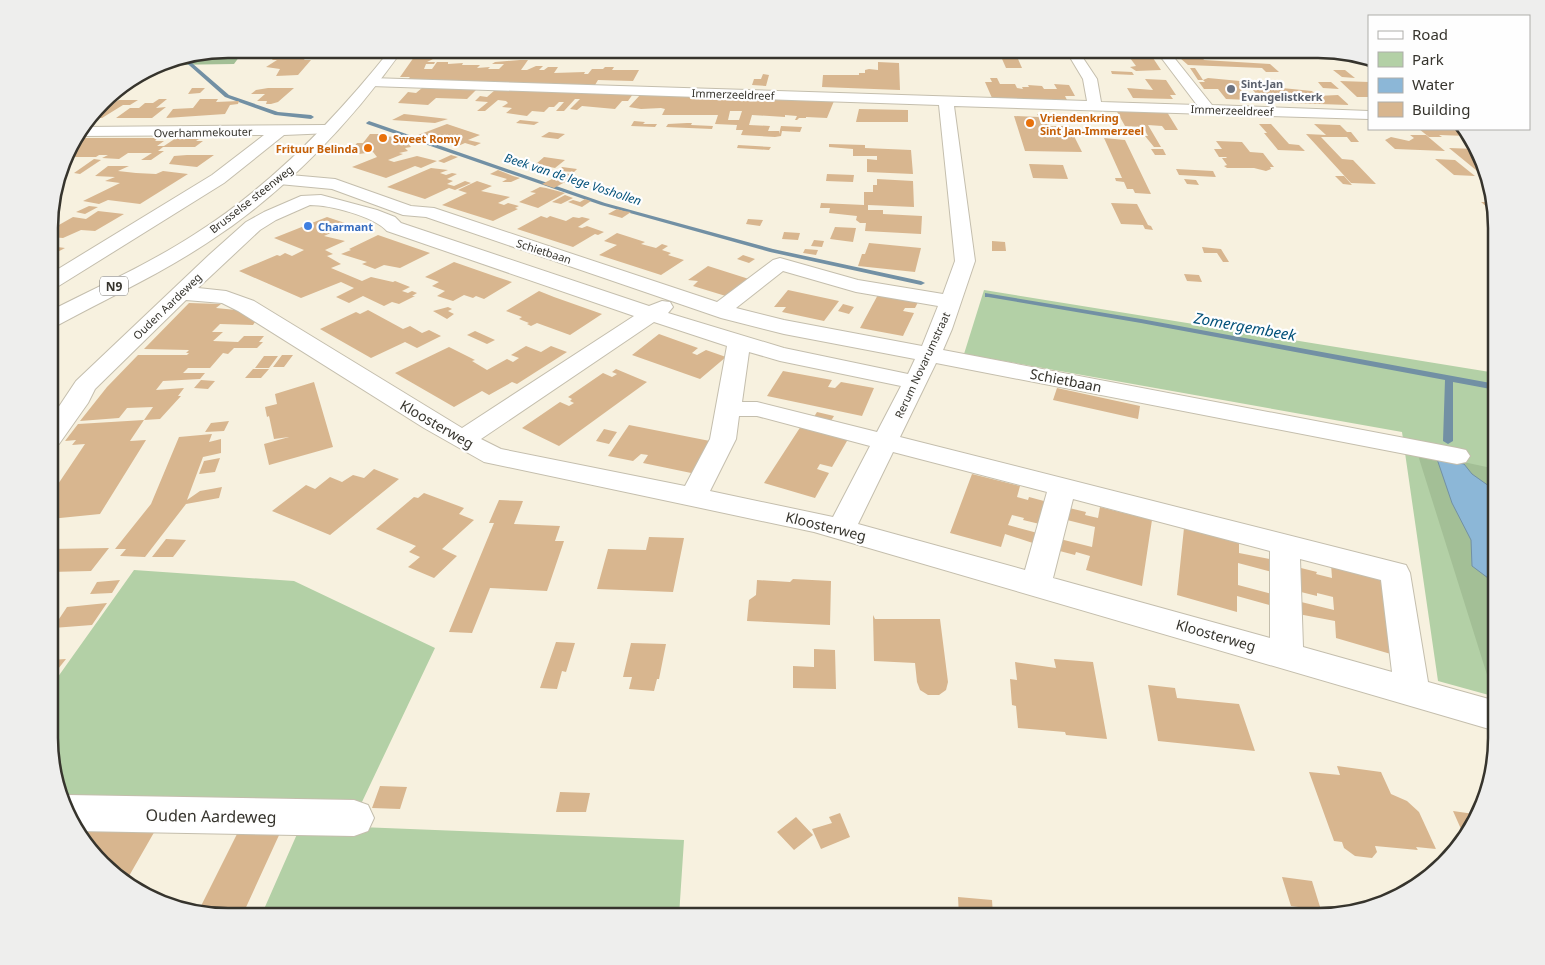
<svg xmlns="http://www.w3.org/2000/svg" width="1545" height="965" font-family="'Noto Sans',sans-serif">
<rect width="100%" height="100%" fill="#f7f1df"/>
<path fill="#b3d0a6" d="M984,290L1496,373V697L1438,681L1402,432L964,354Z
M134,570L294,581L435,648L352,823L310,825L684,840L679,916H261L301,825L69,816L50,761V688Z"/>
<path fill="#a3bf96" d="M227,49H245L234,64L167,65L125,90H115L159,62Z
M1417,452L1496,469V683L1489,681Z"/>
<path fill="#8cb7d7" stroke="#7290a4" d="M1437,459L1464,464L1472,474L1496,491V584L1472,566L1471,540L1452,503Z"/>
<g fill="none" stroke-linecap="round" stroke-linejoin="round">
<path fill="#7290a4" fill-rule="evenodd" d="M185,57L229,95L278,112L311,115L314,117L311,119L275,115L225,97L181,58Z
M369,121L605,203L773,249L921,281L925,283L921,285L770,252L601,205L367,124L366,123Z
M985,293L1141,319L1496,384V390L1453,382V441L1448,444L1443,441L1445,380L1141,323L988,297H985Z"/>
</g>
<path fill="#d8b68f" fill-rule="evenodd" d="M297,49H323L319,55H307L304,60H311L298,75L276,76L280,69L266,67L277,60H272L275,56L296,55L297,53H294Z
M453,49H574L573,51L516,53L514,56L497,57L499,53L468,54L466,57L433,59L427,62H435L434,64H426L424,69H432L437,62H448V64L463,63L462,65H480L477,68L490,67L488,69H499L504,64H492L495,62L520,60H528L521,70H527L536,66H543L539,70H544L548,67H558L554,73L585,72L584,74H588L592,69H603L605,67H614L612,70H639L633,81L598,80L595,85L408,79L410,77H400L419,50Z
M605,49H619L614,56L600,57L602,53H599L600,51H603Z
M973,49H984L987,54H975Z
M1027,49H1049L1054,55L1033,54L1035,59H1018L1022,68H1006L999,52L1030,53Z
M1155,49H1182L1192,57H1202L1204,60L1270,64L1279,72H1266L1262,68L1188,65L1172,51H1156Z
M1130,58H1153L1161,70L1136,71L1130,67L1136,66Z
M878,62L899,63L900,90L822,87L823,75H859V73H865V70L869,69L878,70Z
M1190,68H1195L1203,80H1198Z
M1333,70H1345L1355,78L1342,77Z
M1111,71L1132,72L1134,75L1112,74Z
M763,74L769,75L766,86L752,85L754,79H761Z
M990,78H997L1000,84H1015L1017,88L1023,89L1022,87H1029L1028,85L1042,86L1044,89H1057L1054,84L1069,85L1075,96H1065L1067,100L992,98L985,82H992Z
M1208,78L1240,81L1242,84H1247L1253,90H1241L1249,100L1226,99L1218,89H1204L1199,82H1205L1203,80Z
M1145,79L1166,80L1176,95H1170L1173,99L1133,98L1127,88L1153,90Z
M1340,81L1369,82V97H1357Z
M1318,82H1331L1339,89L1323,88Z
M192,88H205L200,93L188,94Z
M268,88H294L278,102L271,104H266L267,101H257L265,94H251L256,90Z
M422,88L467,89L476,90L467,99L436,98L428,105L398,103L408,92L416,93Z
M1282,88L1312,91L1317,96L1338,95L1349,105L1264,102L1252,89H1283Z
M495,90L633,94L628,101H622L615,109L582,106L577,110L570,109L580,99H575L564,111H556L564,102H559L554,107H549L544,112L532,111L527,116L506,113L512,108L502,107L508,103L506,101L498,100L485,111H477L488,102L475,101L480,96L487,97Z
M640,95L834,101L827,118L806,117V118H799L797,120H795L797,116L785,115V117L752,115L749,125L770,126L768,131H779V134L781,126L802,127L800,132L782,131L781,136L775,137L741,135L743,130H736L737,125L715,124L718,115H662L665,109L661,108L641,109L629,107ZM730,111H742L739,120H728Z
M159,99H167L156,108L166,107L152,118H116L130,108H139L145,103H153Z
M200,99H218L216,102L239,101L238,104L230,105L225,114L166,118L173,109L193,108Z
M119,100H138L130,105H123L102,118H90L95,112Z
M859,109L908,110V122H856Z
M1116,110L1167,112L1178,130H1165L1162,126L1148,125L1161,147H1154L1145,136H1148L1143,127L1125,126Z
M404,114L431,117L448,119L435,123L392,120Z
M1037,114H1064L1067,123L1047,120L1049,126H1069L1082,152L1025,151L1014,116L1039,117Z
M520,120L539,122L534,125L516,123Z
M634,121L645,122L643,124H657L655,127L631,126Z
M687,123H692L691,125L713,126L712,129L666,127L668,124Z
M447,124L480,135L468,140L481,143L475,146L465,143L458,146L418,135Z
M1259,124H1271L1289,144L1299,145L1305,151L1278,150L1264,133H1267Z
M1314,124L1340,125L1347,132H1351L1359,142H1351L1347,137H1321L1342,159L1353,160L1376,184L1351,183L1306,134L1326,135Z
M1419,129H1464L1466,132L1462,131L1468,136L1439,135L1442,137H1429Z
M549,132L565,134L558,139L541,137Z
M370,134H387L385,137L398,136L400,137L399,140L413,142H407L411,147L405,148L408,151L399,153L403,154L388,160L394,162L417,156L437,161L421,168L415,166L386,178L352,167L377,157L373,152L359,154L349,153L357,143H363Z
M1410,135H1426L1445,151L1395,149L1385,140L1391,137L1409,141L1414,138Z
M75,138H158L155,141H164L157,146H164L176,138L199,139L196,141H203L195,147H163L158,151H164L151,160H141L152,153H128L119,159L102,158L108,155H99L96,157H66L72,153H66Z
M1104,138L1125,140L1151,194L1135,193L1133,189H1127L1124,182L1116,181L1115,178H1122Z
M1216,141L1242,142L1250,152L1263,153L1274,167H1270L1271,169L1266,171L1254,168H1227L1224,166L1227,165L1222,158H1227L1226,157H1219L1214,149H1222Z
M829,144L865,145V148L911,150L913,174L867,172V159L877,160V156H853V149L829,147Z
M738,145L771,147L769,150L737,148Z
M1449,148L1476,149L1484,177L1482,175Z
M1151,149H1163L1166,155H1155Z
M187,155H214L197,167L169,164L174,156Z
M451,155L458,157L444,163L438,161Z
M544,157L565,160L555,168L545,166L537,172L529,170Z
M94,159L101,160L80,174L74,173Z
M1435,159L1455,160L1475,176L1454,175Z
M1029,164L1063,165L1068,179L1033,178Z
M108,166H129L118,171L136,173L156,174L163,171L188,174L140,204L108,200L99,204L83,201L120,183L105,181L115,177L95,176Z
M562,167L577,169L574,172L559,171Z
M431,168L448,170L440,173L446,175L452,173L457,174L447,179L453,181L447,184L454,186L465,181L471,183L455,190L449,188L425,199L387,187Z
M1176,169L1213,171L1216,177L1179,175Z
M498,170L513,176L520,178L511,182H502L507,179L490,174Z
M557,173L572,174L565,182L554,188L542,184L552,179Z
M827,174L854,175L853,182L826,181Z
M1335,176H1344L1352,185L1343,184Z
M877,179L913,181L914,207L868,205V210H883V214L922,216L921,234L865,231L866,223H860L856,220L857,216L829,213L830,208H820L821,203L864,205V192H873V185H877Z
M1184,179L1196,180L1199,185L1187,184Z
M477,181L492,186L481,191L510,197L498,203L504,205L508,203L519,206L515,208L518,209L493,221L442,205L467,193L458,190Z
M540,187L546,188L565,193L538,208L519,202L536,193L530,192Z
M565,195L573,198L561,204L552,202Z
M585,199L591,201L582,207L568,202L573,200L580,202Z
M1481,202H1492L1495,214Z
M1111,203L1137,204L1148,225L1151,226L1153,230L1145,229L1143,225L1121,224Z
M89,206L98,207L85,214L76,212Z
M617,209L624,211L631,212L622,218L608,214Z
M98,211L124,214L95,231L81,230L63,238L50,237V234L55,231L50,230L73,217L86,219Z
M541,216L547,218L550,216L566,221L573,217L579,218L582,217L590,219L578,227L582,228L587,226L604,232L598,235L595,234L573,247L517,229Z
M327,217L345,223L330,230L333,232L324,236L345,241L325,250L333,254L327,256L341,264L331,268L362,281L371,277L393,282L395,281L410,287L402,291L408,293L412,291L417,293L412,296H415L399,304L392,302L384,306L363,296L349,303L336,297L354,288L341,282L301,298L239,271L277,255L280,256L285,253L292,256L304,250L274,238Z
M748,219L763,220L760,226L746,224Z
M835,227L856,228L853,242L830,239Z
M784,232L800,233L798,240L782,239Z
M617,233L645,242L641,244L656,248L662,244L668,246L662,250L671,253L668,255L684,260L661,275L599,255L617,245L604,241Z
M378,235L430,253L400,268L384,265L375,269L362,264L367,262L341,254L351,250L349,249Z
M814,240L824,241L822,247L811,246Z
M992,241L1005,242L1006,251H992Z
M869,243L921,248L915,272L858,266L862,254H865Z
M50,246L65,248L50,256Z
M1202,247L1221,249L1229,262H1223L1217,253H1204Z
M805,249L818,250L816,255L803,253Z
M743,255L755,259L749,263L737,259Z
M454,262L497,277L512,282L484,299L476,296L473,298L464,295L453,301L437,296L445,291L432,286L439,282L425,277Z
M708,266L752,280L729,297L693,286L698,281L688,280Z
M1184,274L1199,275L1202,282L1187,281Z
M788,290L839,301L824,321L782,312L786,307H774Z
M539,291L554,297L602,314L570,335L537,323L531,326L527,324L529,323L519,319L522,317L506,311Z
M880,291L920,298L915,308H905L903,311L914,313L903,336L860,328Z
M189,303L221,304L216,308L236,310L255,322L253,325L220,324L212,332H223L213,341L238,342L244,336H264L259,342H263L257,348H234L228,354L223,353L210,368H188L183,373H205L200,379L163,381L156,390L184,388L178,396H181L160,419L144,420L153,407L127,408L119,418L80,421L107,387L138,355H187L189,353H186L189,350L144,349Z
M843,304L854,307L849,314L838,311Z
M448,307L452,309L448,311L454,314L447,319L433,311Z
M368,310L403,329L410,326L422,333L429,330L441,336L417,348L405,342L371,358L320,329L356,312L360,314Z
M475,331L495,340L487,344L467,335Z
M659,334L698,348L692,353L697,355L706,350L726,357L700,379L632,355Z
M526,346L541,352L551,346L567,352L517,384L512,382L489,395L482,391L454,407L395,373L449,347L475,360L472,361L487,370L507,359L513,362L519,358L511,355Z
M282,355H293L284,367H273Z
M264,356H278L269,368H255Z
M253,369H269L261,378H245Z
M616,369L647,382L559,446L522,428L560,402L569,406L574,403L570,401L572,399L568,397L603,373L612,377L617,374L612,372Z
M783,371L832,380L828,387L835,388L841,382L874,388L862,416L767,396Z
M201,380L215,381L208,389L194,388Z
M314,382L333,447L269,465L264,444L289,437L274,439L269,416L267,417L265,407L277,404L275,394Z
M1057,388L1140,406L1138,419L1053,400Z
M817,412L834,416L829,424L812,420Z
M144,420L130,441L146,440L100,514L50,519V496L85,444L72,445L76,440L65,441L78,424Z
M229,421L224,431L205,432L211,423Z
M803,423L851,434L832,467L820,464L817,469L829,473L815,498L764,483Z
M629,425L715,442L696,474L643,463L648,455L641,454L633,461L608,456Z
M604,429L617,432L609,444L596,441Z
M212,434L209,442L221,439V453L203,457L187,500L200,491L222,487L219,498L186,504L145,557L120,556L126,549H115L151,504L179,437Z
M220,458L215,472L199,474L204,461Z
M374,469L399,479L330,535L272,511L306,485L315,489L330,477L342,482L353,475L364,478Z
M972,474L1020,486L1017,497L1028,500L1029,497L1055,504L1048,526L1023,520L1024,518L1012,515L1008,525L1045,535L1042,546L1005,534L1001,547L950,533Z
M424,493L464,508L459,514L474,520L442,549L457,556L434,578L408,567L420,557L409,552L416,546L376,529L414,497L418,498Z
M499,500L523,501L514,524L560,526L555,541H564L547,591L490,588L472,633L449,632L494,523H489Z
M1065,507L1086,512L1085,515L1098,518L1100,507L1152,520L1142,586L1086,570L1090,556L1076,552L1075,555L1052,549L1056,538L1092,547L1095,527L1063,519Z
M1184,528L1239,542V553L1279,561V574L1238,563V585L1280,596V608L1237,596V612L1177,595Z
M649,537L684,538L673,592L597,589L608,549L646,550Z
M166,539L186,540L173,557H152Z
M109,548L91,571L50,572V549Z
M1331,564L1391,580L1401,657L1336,638L1335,621L1293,613V600L1334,610L1333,597L1317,593V596L1293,590V566L1317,572L1316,574L1332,578Z
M793,579L831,581L830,625L747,621L749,600L756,595L757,580L790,582Z
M120,580L112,593L90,594L97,582Z
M107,603L92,625L53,628L67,607Z
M873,615L875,619H940L948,682L946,690L939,695H928L920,690L917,682L915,663L874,661Z
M556,642L575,643L566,672L562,671L557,689L540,688Z
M631,643L666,644L659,679H657L654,691L629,689L632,677H623Z
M814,649L835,650L836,689L793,688V666L814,667Z
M66,659L50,679V660Z
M1054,659L1093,662L1107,739L1066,735L1065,732L1018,728L1016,706L1012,705L1010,679L1017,680L1015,662L1056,668Z
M1148,685L1175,688L1177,698L1239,704L1255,751L1158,741Z
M1337,766L1381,772L1391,794L1407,801L1419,812L1436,849L1416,847L1418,850L1375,846L1377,852L1372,858L1355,856L1344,848L1342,842L1334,841L1309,772L1340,775Z
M380,786L407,787L400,809L372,808Z
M560,792L590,793L586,812H556Z
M1453,811L1474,814L1465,838Z
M840,813L850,837L821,849L812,829L832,823L829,817Z
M796,817L813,835L794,850L777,832Z
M73,827L156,829L125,883Z
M238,832L280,833L242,916L198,912Z
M1282,877L1312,881L1321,910L1291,906Z
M958,897L992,900L993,916H959Z"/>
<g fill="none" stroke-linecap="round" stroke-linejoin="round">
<defs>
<path id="minor" d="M1065,49H1077L1097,79L1101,102L1197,105L1160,56L1135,52L1133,49L1168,50L1212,105L1369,111V119L954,106L975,261L952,329L943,350L1457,448L1466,450L1470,456L1466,462L1457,464L936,363L900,437L1406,565L1410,573L1428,682L1496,701V731L814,532L484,462L424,428L238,311L222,303L186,300L95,389L88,403L59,444L50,446V420L76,381L209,255L246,222L264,212L301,196L321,195L377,210L395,217L401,223L649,306L662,301L670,302L673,307L668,313L784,348L908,374L915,359L784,334L721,318L426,217L403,215L332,189L279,184L273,183L271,179L273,175L279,174L335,179L411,206L434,208L717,302L773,260L780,258L858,280L943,294L955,261L939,105L371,86L364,82L371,78L1087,101L1083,79ZM310,205C330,205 373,216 387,231L634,316L462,428L254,301L226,291L198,288L260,230L276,220ZM783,271L856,292L938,306L922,346L784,320L736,308ZM654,322L727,346L710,439L685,486L501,449L481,439ZM749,352L780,361L901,386L877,432L757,402H742ZM739,416H757L870,446L833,517L710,491L736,439ZM893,452L1047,492L1025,570L858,524ZM1073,499L1270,551V638L1053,578ZM1300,559L1381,580L1392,672L1303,647Z
M326,125L331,127L334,130L331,133L284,135L224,183L57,287L50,289V274L212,175L264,135L77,136L83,127Z
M68,795L354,800L368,805L374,818L368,831L354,836L77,831L73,827L63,797Z"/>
<path id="major" d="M391,49H403C351,123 283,194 207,243C160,274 108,298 58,325L50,326V311C99,286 149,264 195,234C271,186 335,119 391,49Z"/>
</defs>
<use href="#minor" stroke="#c4bead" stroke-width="2"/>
<use href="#major" stroke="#c4bead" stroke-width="2"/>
<use href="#minor" fill="#fff" fill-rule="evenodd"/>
<use href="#major" fill="#fff" fill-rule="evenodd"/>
</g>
<circle fill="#6b7280" stroke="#fefefe" stroke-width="2" cx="1231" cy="89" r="5"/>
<g fill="#e8710a" stroke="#fefefe" stroke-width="2">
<circle cx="1030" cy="123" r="5"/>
<circle cx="383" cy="138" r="5"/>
<circle cx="368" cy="148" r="5"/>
</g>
<circle fill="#3f7fe0" stroke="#fefefe" stroke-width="2" cx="308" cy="226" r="5"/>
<g text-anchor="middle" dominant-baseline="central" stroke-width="4.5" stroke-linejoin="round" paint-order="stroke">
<g font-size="11" font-weight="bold" fill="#5b616d" stroke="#fefefe" text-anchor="start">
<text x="1241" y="83">Sint-Jan<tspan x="1241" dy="13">Evangelistkerk</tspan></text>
</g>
<g font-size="11" fill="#36342d" stroke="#fefefe">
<text transform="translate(733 94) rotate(2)">Immerzeeldreef</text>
<text transform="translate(1232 110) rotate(2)">Immerzeeldreef</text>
<text transform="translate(203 132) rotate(-1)">Overhammekouter</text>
<text transform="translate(251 199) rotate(-38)">Brusselse steenweg</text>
<text transform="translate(544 251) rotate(18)">Schietbaan</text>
<text transform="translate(167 306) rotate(-44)">Ouden Aardeweg</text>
<text transform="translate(922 365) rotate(-65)">Rerum Novarumstraat</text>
</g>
<g font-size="11" font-weight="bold" fill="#c56008" stroke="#fefefe" text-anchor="start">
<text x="1040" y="117">Vriendenkring<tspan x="1040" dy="13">Sint Jan-Immerzeel</tspan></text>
<text x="393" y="138">Sweet Romy</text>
<text x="358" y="148" text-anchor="end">Frituur Belinda</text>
</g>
<g font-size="11" font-weight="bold" fill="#366cbe" stroke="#fefefe" text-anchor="start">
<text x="318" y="226">Charmant</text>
</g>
<g font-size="12" font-style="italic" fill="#03517a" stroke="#fefefe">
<text transform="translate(573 179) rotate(18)">Beek van de lege Voshollen</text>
</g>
<rect fill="#fefefe" stroke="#72716c" stroke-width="1" x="100" y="276.5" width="28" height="19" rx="4"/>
<g font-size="12" font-weight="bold" fill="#36342d">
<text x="114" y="286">N9</text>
</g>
<g font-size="14" fill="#36342d" stroke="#fefefe">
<text transform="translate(1066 380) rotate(11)">Schietbaan</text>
<text transform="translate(437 424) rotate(30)">Kloosterweg</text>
<text transform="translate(826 526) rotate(14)">Kloosterweg</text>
<text transform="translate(1216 635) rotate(16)">Kloosterweg</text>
</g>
<g font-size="15" font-style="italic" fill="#03517a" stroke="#fefefe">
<text transform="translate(1245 326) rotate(10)">Zomergembeek</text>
</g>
<g font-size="16" fill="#36342d" stroke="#fefefe">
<text transform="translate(211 816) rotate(1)">Ouden Aardeweg</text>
</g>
</g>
<path d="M0 0H1545V965H0ZM228 58H1318A170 170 0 0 1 1488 228V738A170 170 0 0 1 1318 908H228A170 170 0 0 1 58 738V228A170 170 0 0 1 228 58Z" fill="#eeeeed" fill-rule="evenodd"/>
<path fill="none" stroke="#36342d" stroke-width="2.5" d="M228 58H1318A170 170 0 0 1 1488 228V738A170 170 0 0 1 1318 908H228A170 170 0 0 1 58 738V228A170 170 0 0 1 228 58Z"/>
<rect x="1368" y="15" width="162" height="115" fill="#fefefe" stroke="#aeadaa"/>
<rect x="1378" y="31" width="25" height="8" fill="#ffffff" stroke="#aeadaa"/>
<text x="1412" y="40" font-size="15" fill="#36342d">Road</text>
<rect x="1378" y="52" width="25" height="15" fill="#b3d0a6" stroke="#aeadaa"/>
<text x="1412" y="65" font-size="15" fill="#36342d">Park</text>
<rect x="1378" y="78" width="25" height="15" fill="#8cb7d7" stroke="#aeadaa"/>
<text x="1412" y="90" font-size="15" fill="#36342d">Water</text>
<rect x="1378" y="102" width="25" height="15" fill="#d8b68f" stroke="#aeadaa"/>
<text x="1412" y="115" font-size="15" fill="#36342d">Building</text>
</svg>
